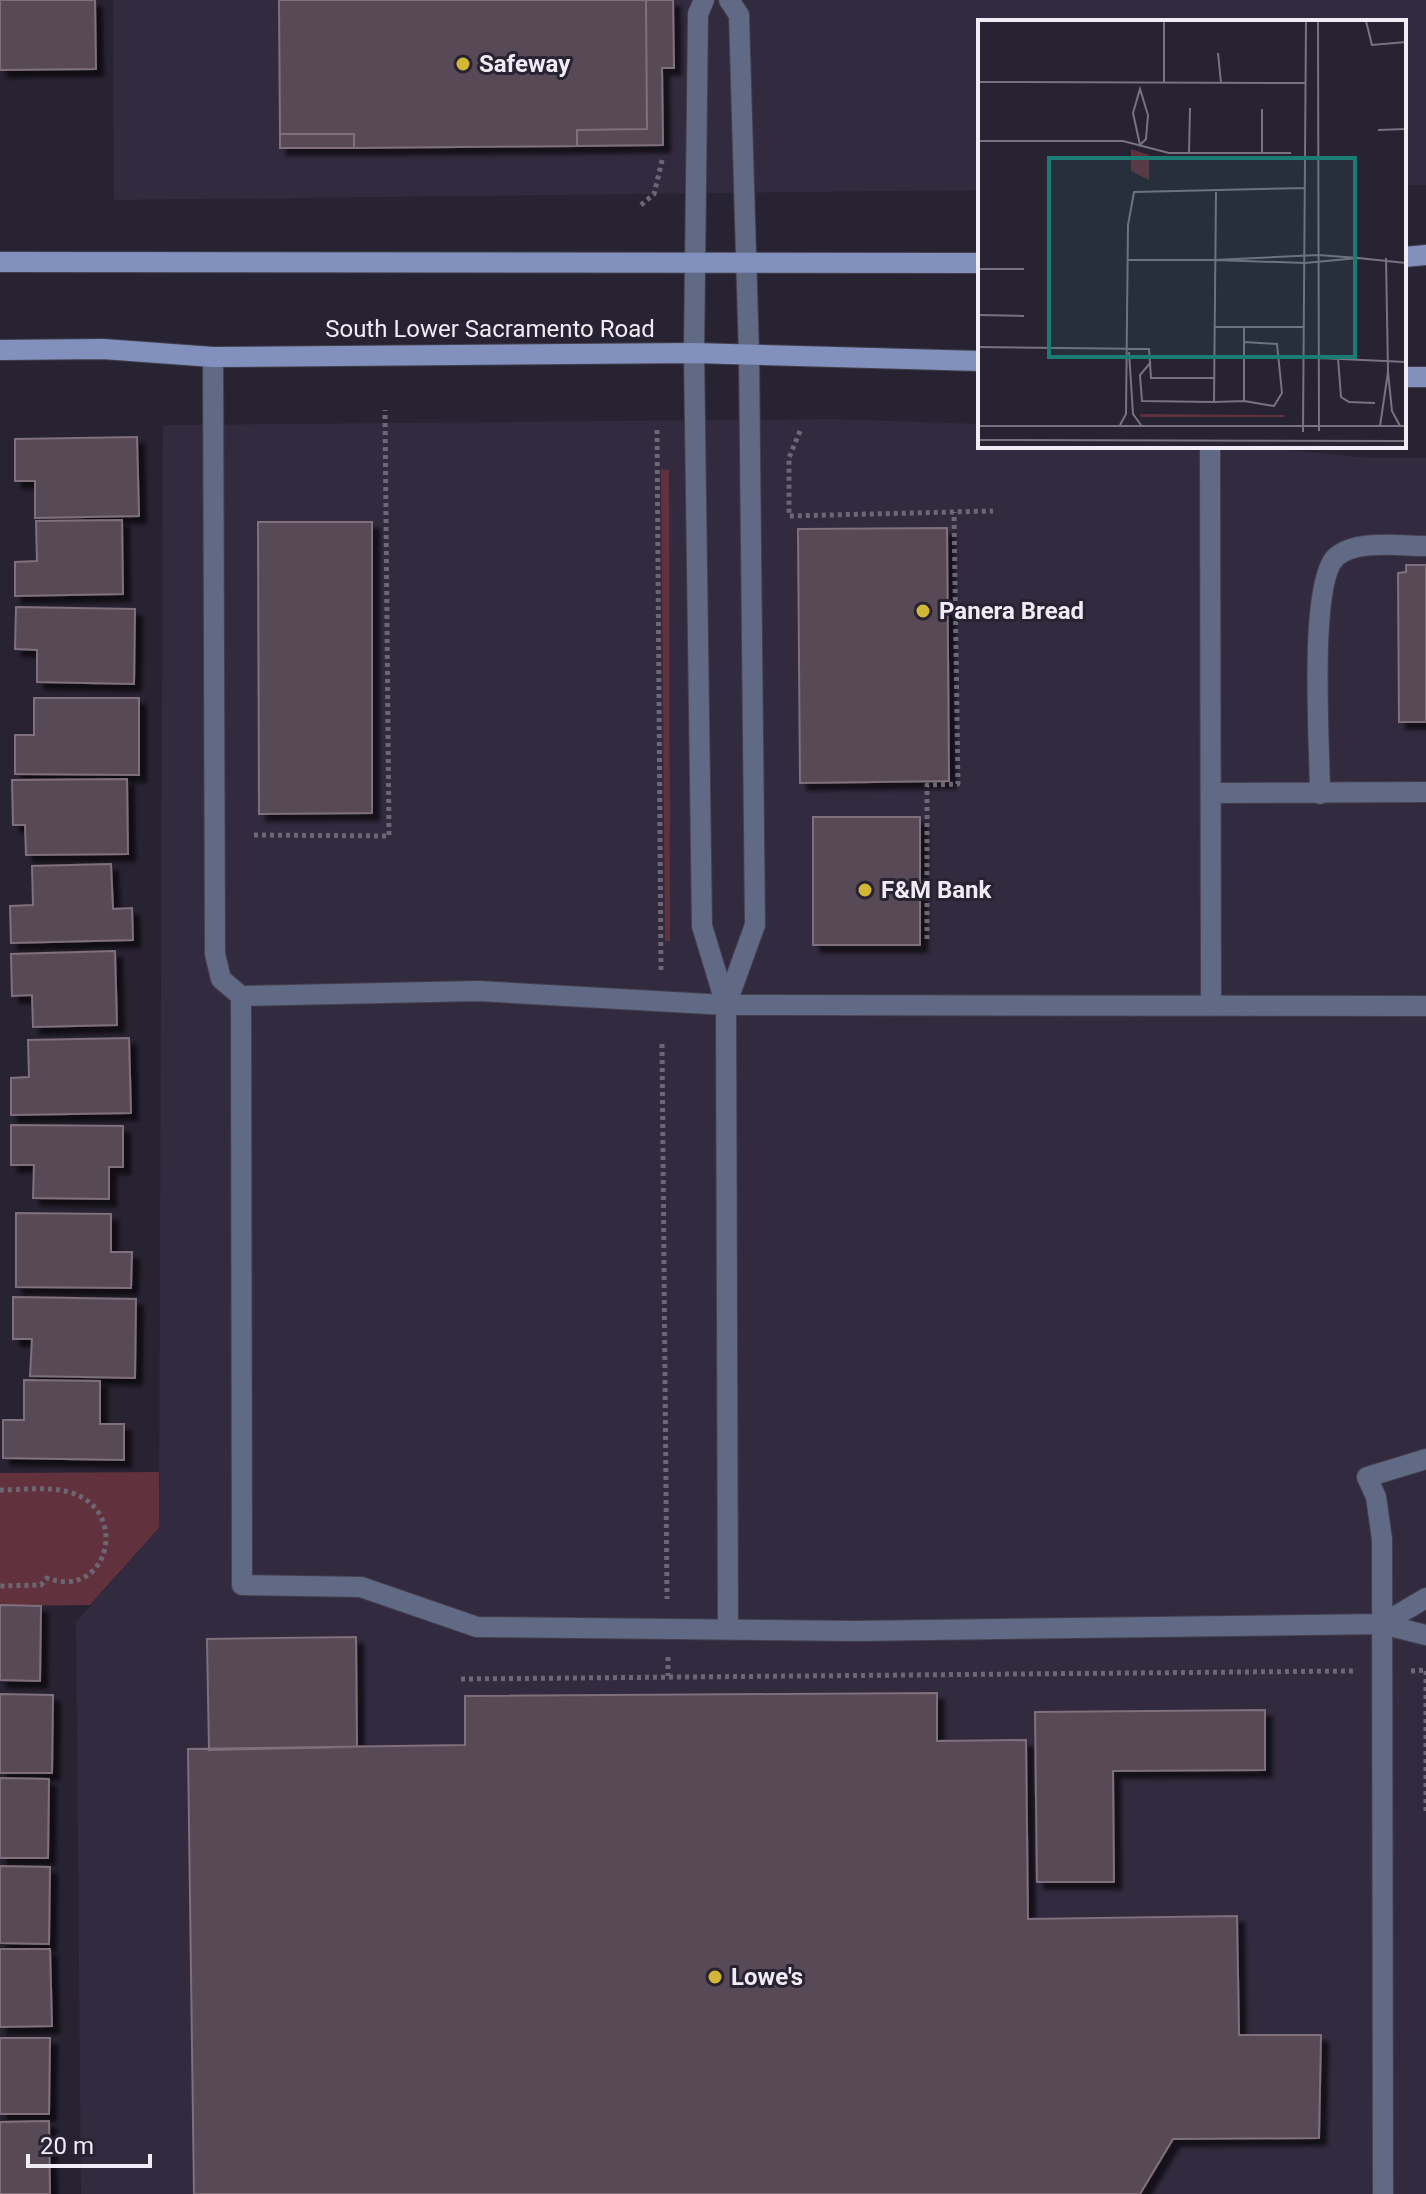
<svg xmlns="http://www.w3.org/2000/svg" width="1426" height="2194" font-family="Roboto,sans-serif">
<defs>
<filter id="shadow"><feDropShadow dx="7" dy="7" stdDeviation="2" flood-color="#0009"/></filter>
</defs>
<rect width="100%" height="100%" fill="#282332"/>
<path fill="#322a3f" d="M113,0H1426V185H1404V22H980V190L114,200Z
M833,419L980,424V446H1247L1369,458H1426V2194H81L76,1622L159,1528L163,425Z"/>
<path fill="#61313e" d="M661,469L669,470L670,941H665Z
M159,1472V1528L90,1605L0,1606V1473Z"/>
<path fill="#584956" stroke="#7f6f7c" stroke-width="2" filter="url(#shadow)" d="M0,0H95L96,69L0,70Z
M279,0H646L647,129L577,130V146L354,148V134H280Z
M646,0H673L674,68H662L663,145L577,146V130L647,129Z
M280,134H354V148H280Z
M137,437L139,516L35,518V481H15V439Z
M122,520L123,594L15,596V562L37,561L36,521Z
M258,522H372V813L259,814Z
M947,528L949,781L800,783L798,529Z
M1406,565H1426V722H1399L1398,573L1406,572Z
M16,607L135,609L134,684L37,682V650L15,649Z
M34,698H139V775L15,774V735H34Z
M127,779L128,854L26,855L25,825H13L12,780Z
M813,817H920V945H813Z
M111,864L113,909L132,908L133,940L11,943L10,906L33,905L32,866Z
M115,951L117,1025L33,1027L32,995L12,996L11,954Z
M129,1038L131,1113L11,1115V1078L29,1077L28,1040Z
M11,1125L123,1126V1167H109V1199L33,1198L34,1165H11Z
M16,1213L111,1214V1252H132L131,1288L16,1287Z
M13,1297L136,1299L135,1378L30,1376L32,1339H13Z
M24,1380L100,1381V1424H124V1460L3,1458V1420H24Z
M0,1605L41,1606L40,1681L0,1680Z
M356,1637L357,1747L209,1750L207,1639Z
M937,1693V1741L1026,1740L1028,1919L1237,1916L1239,2035H1321L1319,2138L1173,2139L1140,2194H194L188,1749L465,1745V1696Z
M0,1694L53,1695L52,1773H0Z
M1265,1710V1770L1113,1771L1114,1882H1037L1035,1712Z
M0,1778L49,1779L48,1858H0Z
M0,1866L50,1867L49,1944L0,1943Z
M0,1949H50L52,2026L0,2027Z
M0,2038H50L49,2114H0Z
M49,2121L50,2194H0V2122Z"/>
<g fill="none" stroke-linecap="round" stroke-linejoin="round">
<defs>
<path id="service" d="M704,0L698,14L694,353L702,926L726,1005L755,925L749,356L739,15L729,0
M213,357L215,954L221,979L241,996L478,991L726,1005L1426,1006
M1210,446L1211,1005
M1211,793L1426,792
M1320,794C1320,750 1308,583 1336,557C1356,539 1400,546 1426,546
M241,996L242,1585L361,1587L477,1627L856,1631L1382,1624L1426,1635
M726,1005L728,1630
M1382,1624L1426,1598
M1383,2194L1382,1539L1376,1497L1367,1477L1426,1459"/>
<path id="secondary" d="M1404,257L1426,255
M0,262L980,263
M0,350L103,349L213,357L694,353L980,361
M1404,377H1426"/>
</defs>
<use href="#service" stroke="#443f4d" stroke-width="22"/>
<use href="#secondary" stroke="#443f4d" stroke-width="22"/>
<path stroke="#6c6774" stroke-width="5" stroke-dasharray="4 4" stroke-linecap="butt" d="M641,205L654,194L663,156
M657,430L661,971
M800,431L789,458V516L993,511
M254,835L389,836L385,410
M927,939V785L958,784L954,512
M662,1044L667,1599
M0,1490C21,1490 48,1486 69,1492C131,1509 109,1601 47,1578L41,1585L0,1586
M668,1657V1676
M1411,1671L1426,1670
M1426,1671V1813
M461,1679L1353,1671"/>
<use href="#service" stroke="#606a85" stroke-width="20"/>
<use href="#secondary" stroke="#8190bc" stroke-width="20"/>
</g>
<g fill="#d2b736" stroke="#282332" stroke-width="3">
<circle cx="463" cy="64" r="8"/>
<circle cx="923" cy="611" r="8"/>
<circle cx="865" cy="890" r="8"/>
<circle cx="715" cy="1977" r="8"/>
</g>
<g text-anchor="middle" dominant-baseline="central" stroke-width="6" stroke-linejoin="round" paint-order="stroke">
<g font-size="24" font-weight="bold" fill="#f0ecf6" stroke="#282332" text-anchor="start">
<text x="479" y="64">Safeway</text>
<text x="939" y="611">Panera Bread</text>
<text x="881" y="890">F&amp;M Bank</text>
<text x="731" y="1977">Lowe's</text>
</g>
<g font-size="24" fill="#f0ecf6" stroke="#282332">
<text x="490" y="329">South Lower Sacramento Road</text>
</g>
</g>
<g transform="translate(978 20)">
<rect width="428" height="428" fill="#282332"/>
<path d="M153,129L171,135V160L153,151ZM162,394L306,395V397H163Z" fill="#61313e"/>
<path fill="none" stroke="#787380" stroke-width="2" d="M340,1L341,411M388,1L394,25L428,22M240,33L243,63M0,62L328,63M186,63V1M162,69L170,95L168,119L162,125L155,93ZM284,89V133M400,110L428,109M0,121H145L191,133H313M211,133L212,88M238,172L236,382L266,381V307M340,235L380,238L327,243L237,240ZM380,238L428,243M408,238L410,352M149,240H237M0,249H46M0,295L46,296M237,307H325M266,322L299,324L304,373L296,386L266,381M0,327L171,329L173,358H236M151,332L155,394L163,405M341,338L428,342M360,338L363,377L371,382L397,383M173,342L162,355L164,381L236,382M142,405L148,394L150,205L156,172L327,168M0,406H428M402,406L410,352L414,391L422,406M325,412L328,1M0,420L428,421"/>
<path fill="#1a7c75" fill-opacity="0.15" stroke="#1a7c75" stroke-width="4" d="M71,138H377V337H71Z"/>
<rect width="428" height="428" fill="none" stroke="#f0ecf6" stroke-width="4"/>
</g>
<path d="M28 2154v12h122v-12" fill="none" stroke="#f0ecf6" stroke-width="4"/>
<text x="40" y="2154" font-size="24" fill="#f0ecf6" stroke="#282332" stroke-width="6" paint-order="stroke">20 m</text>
</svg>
